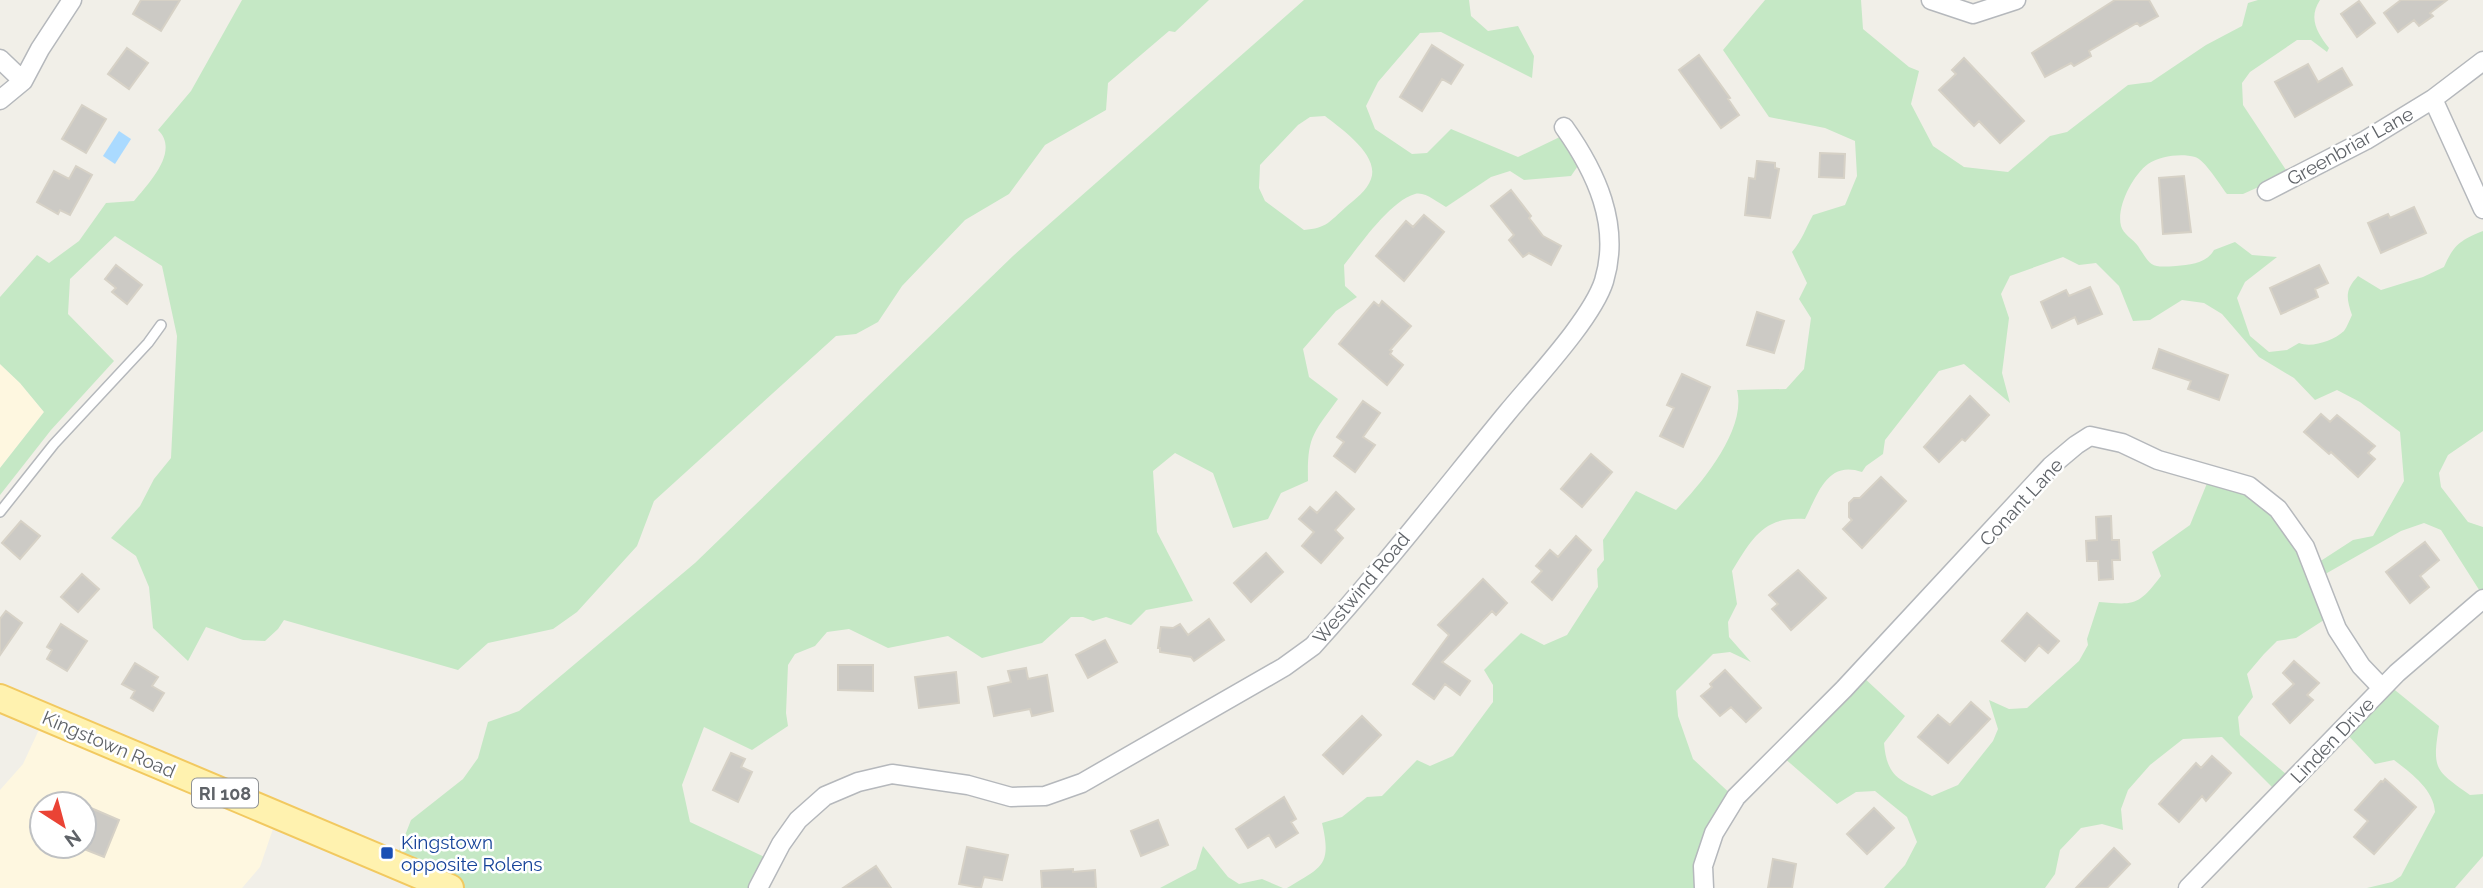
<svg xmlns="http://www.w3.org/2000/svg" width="2483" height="888" font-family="Raleway,sans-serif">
<rect width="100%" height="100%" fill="#f1efe8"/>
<path fill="#fef7e0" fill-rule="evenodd" d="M0,364L20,383L44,412L0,468Z
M42,723L276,820L260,867L242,888H0V790L23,764ZM42,804H84V846H42Z"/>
<path fill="#c5e8c5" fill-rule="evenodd" d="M242,0H1209L1175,32L1169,31L1108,83L1106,110L1045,145L1009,194L965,220L902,286L878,322L856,334L836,336L654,501L637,546L577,612L553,629L488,643L458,670L284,620L278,629L265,641L243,640L206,627L188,661L153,628L149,587L136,556L111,538L140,506L154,479L171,458L177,336L162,266L115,236L70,279L68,314L114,361L51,430L0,495V468L44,412L20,383L0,364V297L37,255L49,263L79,241L106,203L134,201C149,183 180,151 158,130L191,91Z
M1304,0H1469L1471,16L1488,31L1518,26L1534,56L1532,78L1441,32L1420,33L1378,82L1366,106L1375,129L1412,154L1427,153L1451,129L1518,157L1566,134L1584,157L1571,176L1524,180L1510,171L1491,177L1446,207C1438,203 1425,191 1415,194C1390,201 1360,245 1344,265L1345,286L1357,297L1336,311L1303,349L1309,377L1338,399C1313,434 1307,436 1308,481L1281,493L1268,519L1233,528L1213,473L1175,453L1153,471L1157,532L1193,601L1146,610L1131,625L1106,617L1093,621L1083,617H1071L1042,643L982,658L948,636L888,648L849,629L827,632L815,646L795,654L788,665L786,713L788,726L752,750L704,727L682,785L690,822L773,861L759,888H460L395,861L411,820L463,779L478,758L488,722L519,711L695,563L1013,256ZM1325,116C1340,128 1380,155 1371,179C1367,191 1355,199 1346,207C1329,222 1327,228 1304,230L1265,201L1259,188L1260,165L1298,125L1310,117Z
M1765,0H1861L1863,29L1909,67L1919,71L1911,104L1933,146L1964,167L2008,172L2050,136L2067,132L2128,85L2151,82L2206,45L2242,26L2248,3L2258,0H2320C2308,18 2317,33 2329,48L2327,52L2311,40H2297L2250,72L2242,83L2243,105L2286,170L2285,175L2243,194H2227C2220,185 2205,160 2195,157C2181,153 2160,156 2148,164C2133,175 2116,207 2121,226C2123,234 2133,239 2138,246C2151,266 2150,268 2176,266C2190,265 2207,263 2214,250L2235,242L2252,255L2277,257L2245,282L2237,298L2250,336L2269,352L2287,350L2299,343C2312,348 2333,341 2344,331C2347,327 2350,319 2352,315C2346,297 2345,290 2358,276L2381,290L2423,277L2444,267C2454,244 2461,240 2483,231V431L2448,455L2439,473L2441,487L2468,522L2483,527V596L2441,530L2424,523L2401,531L2320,577L2327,618L2296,638L2277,641L2264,654L2247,674L2253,697L2238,717L2240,735L2293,780L2280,795L2222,737L2183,739L2150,765L2128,790L2121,809L2123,830L2102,824L2081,828L2060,850L2055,874L2045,888H1884L1905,865L1917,842L1907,817L1875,791L1856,792L1837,804L1783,757L1862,676L1905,716L1884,743C1887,780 1902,780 1932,796L1958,785L1993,741L1998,729L1989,700L2009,709L2027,708L2079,661L2088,645L2087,639L2099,602C2135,605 2138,606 2161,576L2152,552L2190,525L2210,476L2252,487L2316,564L2353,540L2373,536L2404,481L2400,432L2360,402L2337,390L2315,400L2294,378L2259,357L2222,314L2204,303L2182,300L2150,320L2133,321L2119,286L2096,263L2079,265L2063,257L2010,276L2001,294L2009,318L2002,373L2010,403L1964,364L1939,371L1885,440L1883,454L1866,466L1862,472C1827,460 1818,494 1805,519C1763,516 1752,539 1732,571L1737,604L1728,622L1729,637L1751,662L1730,652L1713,654L1676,691L1678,716L1693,759L1735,798L1713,840L1705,888H1287C1322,867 1332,866 1322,823L1342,817L1367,797L1382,796L1417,760L1430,766L1453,756L1493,702V685L1484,670L1521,633L1544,645L1567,635L1598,587L1597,569L1604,560L1603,540L1636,491L1676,510C1702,483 1747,429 1737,390L1786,389L1804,369L1811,318L1799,299L1807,283L1792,252C1802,240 1806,228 1813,215L1845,205L1857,176L1855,141L1825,128L1769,117L1723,50Z
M2390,686L2439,726C2432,770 2435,770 2470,795L2483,794V856L2455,888H2367L2392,882L2401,876L2435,812C2434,790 2411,773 2394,760L2375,764L2345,732Z
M1203,846L1228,877L1239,884L1262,879L1283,888H1160L1196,869Z"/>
<path fill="#aadaff" d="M119,131L131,139L115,164L103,156Z"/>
<path fill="#cccac5" stroke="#d6d1c6" stroke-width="2" d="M141,0H180L161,31L133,14Z
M2115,0H2149L2158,16L2140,26L2137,23L2089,51L2091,56L2074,66L2071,63L2045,77L2032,53Z
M2401,0H2447L2430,13L2433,16L2419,26L2414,20L2398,32L2384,13Z
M2359,1L2375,23L2357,37L2341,14Z
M1432,45L1463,65L1451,84L1442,79L1422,111L1400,97Z
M127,48L148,63L129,89L108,74Z
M1699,55L1730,98L1728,99L1739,115L1721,128L1679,70Z
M1964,58L2024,121L2000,143L1979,121L1974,126L1939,90L1956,74L1952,70Z
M2308,64L2318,82L2342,68L2352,85L2295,117L2275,82Z
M82,105L106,119L86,153L62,139Z
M1820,153L1845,154L1844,178L1819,177Z
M1757,161L1775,163V168L1779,169L1770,218L1745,215L1749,178L1755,179Z
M76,166L92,175L70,215L60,210L58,214L37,202L54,171L69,179Z
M2184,176L2191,232L2163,234L2159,178Z
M1511,190L1531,216L1529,218L1543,236L1561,246L1551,265L1529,253L1523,257L1509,240L1514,235L1491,206Z
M2414,207L2426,233L2381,253L2368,223L2388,214L2390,218Z
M1424,215L1444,232L1404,281L1376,256L1406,221L1413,227Z
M116,265L142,285L127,304L112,292L116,288L105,279Z
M2319,265L2328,283L2315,289L2318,297L2281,314L2270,288Z
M2090,287L2102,314L2078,324L2075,317L2052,328L2041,302L2066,290L2069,296Z
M1382,301L1411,326L1390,350L1392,351L1390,354L1403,365L1387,385L1339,344L1374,302L1379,306Z
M1757,312L1784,321L1774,353L1747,345Z
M2159,349L2228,375L2219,400L2188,389L2191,381L2153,368Z
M1682,374L1710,387L1683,447L1660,436L1674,408L1667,405Z
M1970,396L1989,415L1965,441L1962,439L1939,462L1924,447Z
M1363,401L1380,413L1363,437L1375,445L1355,472L1334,456L1344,442L1337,437Z
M2321,414L2330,422L2337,415L2375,446L2368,453L2375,459L2358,477L2331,452L2329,454L2304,432Z
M1591,454L1612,472L1582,507L1561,489Z
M1881,477L1906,501L1862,548L1843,529L1852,520L1849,517V503L1854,498H1860Z
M1336,492L1354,509L1335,530L1343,538L1321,563L1302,546L1314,532L1299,519L1310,507L1317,513Z
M2111,516L2112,540H2119L2120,560H2112L2113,579L2099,580L2098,561H2087L2086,541L2097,540L2096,517Z
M21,521L40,536L20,559L2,543Z
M1576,536L1591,550L1552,600L1532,582L1542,571L1536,566L1550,550L1558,557Z
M2425,542L2439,560L2420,576L2429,587L2410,603L2386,572Z
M1266,553L1283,572L1251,602L1234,583Z
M1798,570L1826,598L1791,630L1772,609L1778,604L1769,595Z
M82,574L99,589L78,612L61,597Z
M1483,579L1507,603L1496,615L1492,611L1442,662L1470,681L1460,695L1445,684L1434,699L1413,684L1449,635L1438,625Z
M6,611L22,623L0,655V619Z
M2027,613L2059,641L2048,653L2039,645L2025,661L2002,641Z
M1209,619L1224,640L1194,661L1191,657L1160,652V648H1158L1161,627L1173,628L1180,624L1188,635Z
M61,624L87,641L67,671L47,659L52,650L47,647Z
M1105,640L1117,662L1088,678L1076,655Z
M2294,661L2319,683L2307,695L2313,700L2290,723L2273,704L2294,684L2283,673Z
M135,663L158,677L152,686L164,693L153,711L131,698L135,691L122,684Z
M838,665H873V691L838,690Z
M1026,668L1028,679L1047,675L1053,711L1032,716L1030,709L994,716L988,687L1011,682L1008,671Z
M1725,670L1761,708L1746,722L1731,707L1720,716L1701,696L1712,687L1710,684Z
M956,672L959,703L919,708L915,677Z
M1971,702L1990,719L1948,763L1918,737L1938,715L1950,725Z
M1362,716L1381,735L1343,774L1323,755Z
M731,753L745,759L741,767L752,772L738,802L713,790Z
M2212,756L2231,773L2206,801L2202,796L2179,822L2159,804L2196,763L2201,768Z
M2385,779L2416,807L2374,854L2354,837L2368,821L2355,810L2381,781L2383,782Z
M1284,797L1296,819L1291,822L1298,833L1276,847L1269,835L1248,848L1236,829Z
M84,805L119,820L104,857L84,849Z
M1874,808L1894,828L1867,854L1847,834Z
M1158,820L1168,845L1141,856L1131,831Z
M967,847L1008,855L1002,880L984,877L981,888L959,884Z
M2114,848L2130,864L2107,888H2076Z
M1773,859L1796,864L1792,888H1768Z
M876,866L891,888H843Z
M1073,869V872L1095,870L1096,888H1042L1041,871Z"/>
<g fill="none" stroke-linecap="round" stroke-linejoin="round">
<defs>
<path id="lane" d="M0,512L54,444L148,343L161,325"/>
<path id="street" d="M1931,0L1973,14L2016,0
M0,59L23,81
M2433,99L2483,209
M0,100L23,81L40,49L72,0
M2267,191L2366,140L2433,99L2483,61
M758,888L781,844L798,820L825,796L858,782L892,774L968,785L1011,797L1045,796L1082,783L1284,667L1313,646C1381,571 1443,491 1507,413C1534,380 1592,319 1604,281C1621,225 1596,172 1564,127
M1704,888L1703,866L1714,833L1736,797L1844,689L2051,466L2076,445L2090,436L2122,443L2158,460L2249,486L2278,509L2305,547L2337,629L2361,666L2382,688
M2188,888L2397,673L2483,599"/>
<path id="primary" d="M0,698L450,888"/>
</defs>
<use href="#lane" stroke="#b5b8bc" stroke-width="12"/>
<use href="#street" stroke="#b5b8bc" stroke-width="21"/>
<use href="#primary" stroke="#f2c960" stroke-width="30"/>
<use href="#lane" stroke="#fff" stroke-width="9"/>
<use href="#street" stroke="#fff" stroke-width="18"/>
<use href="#primary" stroke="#fff2af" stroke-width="26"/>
</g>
<rect fill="#1a4fb4" stroke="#fff" stroke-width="2.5" x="380" y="846" width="14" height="14" rx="3.5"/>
<g text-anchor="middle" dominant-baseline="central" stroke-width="5" stroke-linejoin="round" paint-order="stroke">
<rect fill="#fff" stroke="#8f9295" stroke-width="2" x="192" y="778.5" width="66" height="29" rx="5"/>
<g font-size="18" font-weight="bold" fill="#5f6368">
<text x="225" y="793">RI 108</text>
</g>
<g font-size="19" fill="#5f6368" stroke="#fff">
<text transform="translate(2350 146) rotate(-29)">Greenbriar Lane</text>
<text transform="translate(2021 502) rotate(-47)">Conant Lane</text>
<text transform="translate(1361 588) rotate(-50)">Westwind Road</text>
<text transform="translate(2332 740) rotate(-46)">Linden Drive</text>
<text transform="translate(109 744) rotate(23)">Kingstown Road</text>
</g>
<g font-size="19" fill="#164399" stroke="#fff" text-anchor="start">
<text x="401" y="842">Kingstown<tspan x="401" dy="22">opposite Rolens</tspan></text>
</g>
</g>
<g transform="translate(63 825) rotate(144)"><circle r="33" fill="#ffffff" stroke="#bfc1c3" stroke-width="2"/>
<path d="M0-5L12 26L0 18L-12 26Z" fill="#ea4335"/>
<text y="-10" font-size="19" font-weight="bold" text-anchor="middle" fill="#5f6368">N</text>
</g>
</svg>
